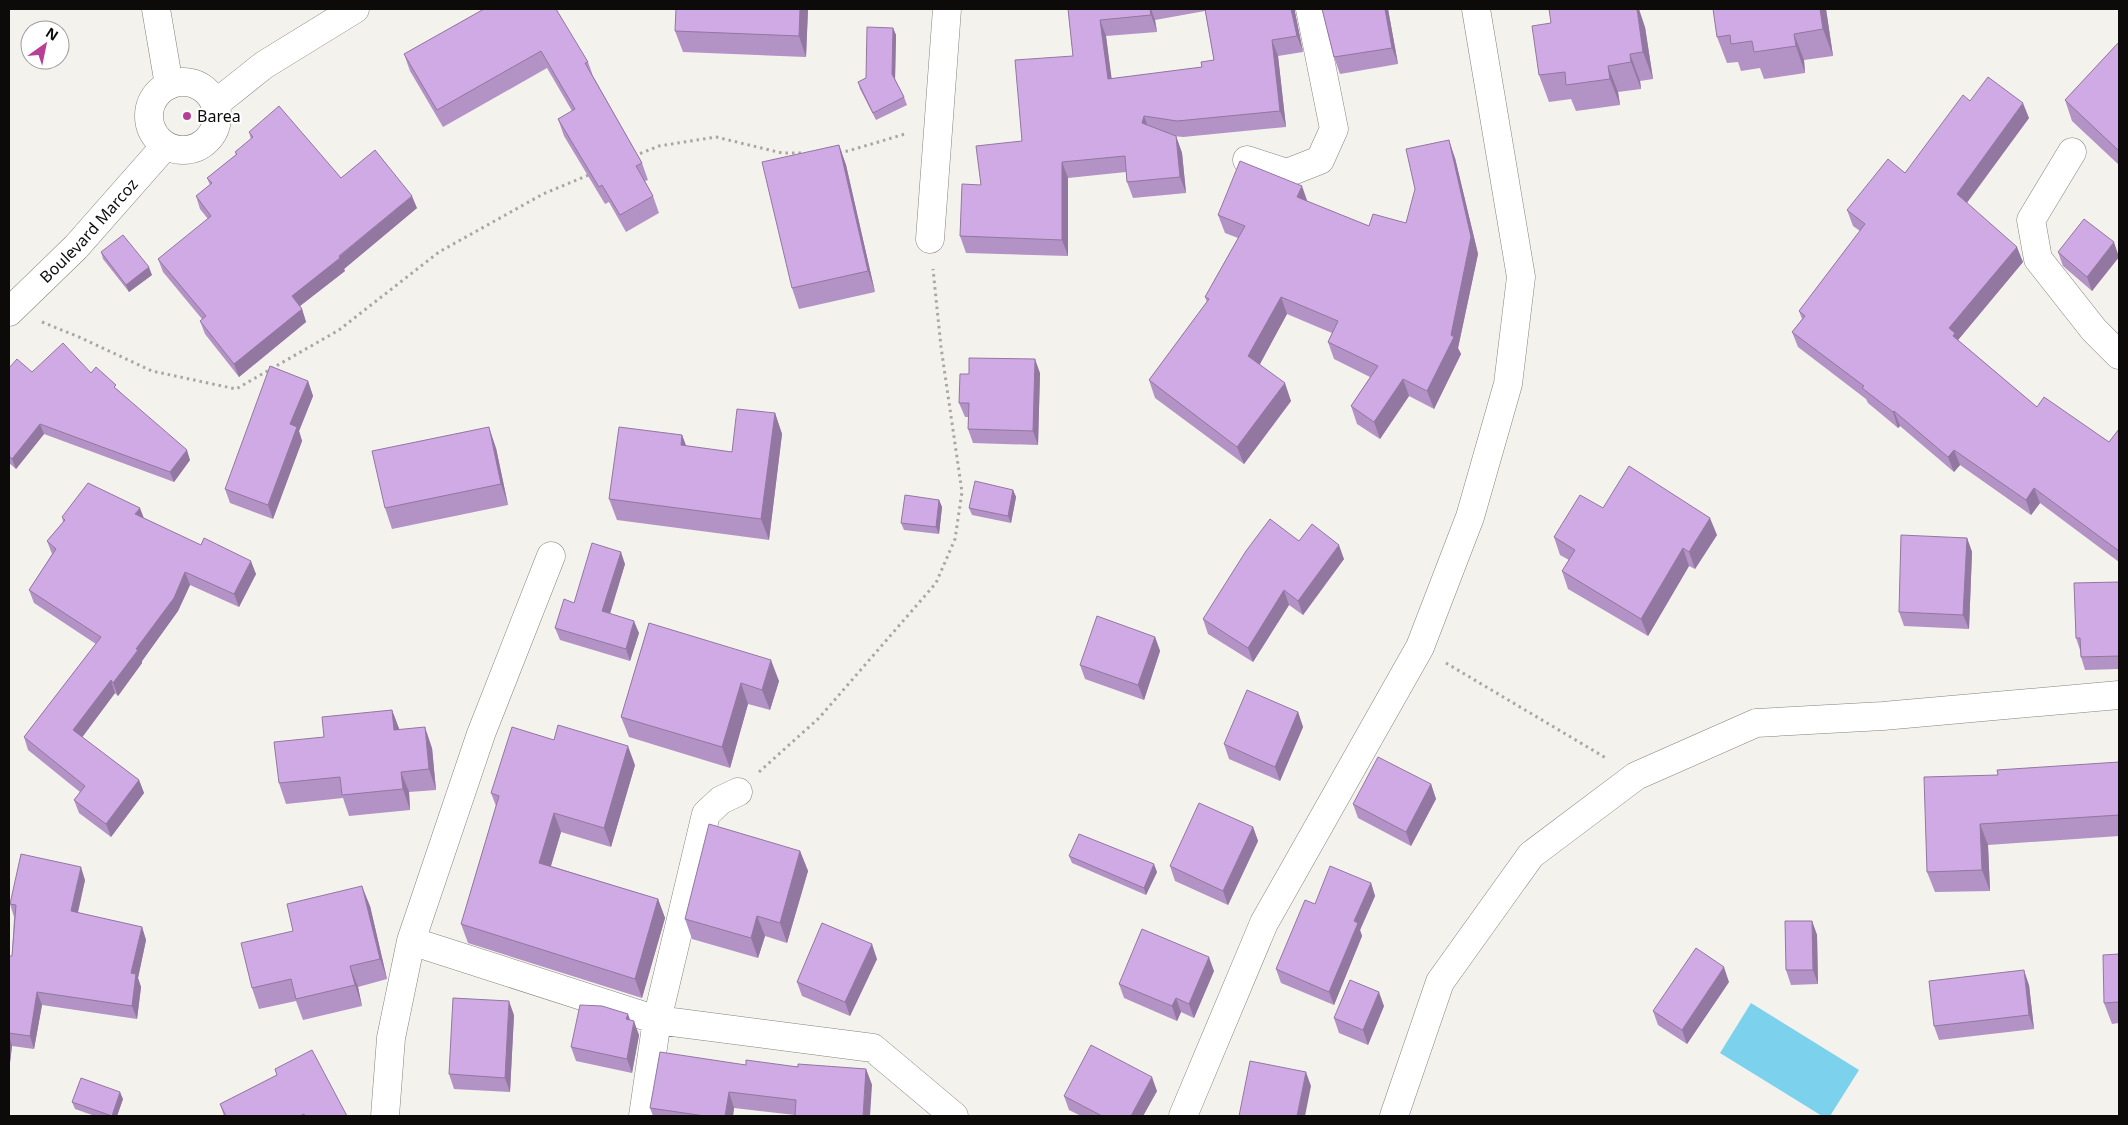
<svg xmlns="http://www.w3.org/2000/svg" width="2128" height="1125" font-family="'Noto Sans',sans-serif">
<rect width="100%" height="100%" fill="#f4f2ed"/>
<path fill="#7cd1ed" d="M1751,1003L1859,1070L1830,1116H1822L1720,1053Z"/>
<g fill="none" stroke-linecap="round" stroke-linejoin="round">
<defs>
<path id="minor" d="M156,9L169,85
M2072,152L2031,220L2038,259L2094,330L2119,355
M1247,160L1287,173L1320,160L1334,129L1310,9
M930,239L947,9
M411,941L657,1020L873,1048L954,1116
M385,1116L391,1038L411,941L481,734L551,556
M643,1116L657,1020L706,814L721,800L738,792
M1183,1116L1264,923L1420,647L1470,517L1508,384L1521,277L1476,9
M1394,1116L1440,982L1531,855L1636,776L1756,723L1883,716L2119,695"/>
<g id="major">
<circle cx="183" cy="116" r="34"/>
<path d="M215,104L264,65L355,9"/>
<path id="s1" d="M9,312L76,247L165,146"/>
</g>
</defs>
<use href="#minor" stroke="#85837f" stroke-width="29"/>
<use href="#major" stroke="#85837f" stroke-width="29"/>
<path stroke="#a9a7a4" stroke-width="3" stroke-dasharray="2.5 4" stroke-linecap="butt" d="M839,152L848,151L905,134
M634,156L659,146L716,137L782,153H805
M42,322L79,337L152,371L236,389L339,330L439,252L543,194L591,174
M1446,663L1606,758
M759,772L819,718L936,583L955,539L962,492L941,347L933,269"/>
<use href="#minor" stroke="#fff" stroke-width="28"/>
<use href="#major" stroke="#fff" stroke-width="28"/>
</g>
<path fill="#b392c5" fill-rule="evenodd" d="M484,9L588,62L593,76L642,163L648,180L645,181L653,196L659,213L626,232L609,202L605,204L564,136L558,119L572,111L547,68L443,127L410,71L404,54Z
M808,9L806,57L683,52L675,31Z
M1068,9H1295V12L1303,52L1278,56L1286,127L1183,137L1174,136H1176L1182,153L1186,193L1133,198L1127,182L1126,172L1068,178V256L966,253L960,236L981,185L1022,141L1073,56ZM1205,11L1214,60L1202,67L1111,79L1106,36L1157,32L1155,20Z
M1322,9H1388L1398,64L1340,74L1334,57Z
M1826,9L1833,56L1804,60L1805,73L1764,79L1760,68L1741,71L1738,62L1727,63L1717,37Z
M1551,23L1645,27L1653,79L1640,81L1641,89L1618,92L1620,105L1576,111L1571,99L1549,102L1539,75Z
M893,28L896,35L895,79L904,97L907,105L876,120L860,89L858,82L866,78Z
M2119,42V165L2072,121L2065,100Z
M1970,101L2029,118L1967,203L2023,262L1958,340L2037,407L2109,442L2119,429V562L2040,503L2031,515L1960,465L1954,472L1900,426L1898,428L1868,403L1866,399L1798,347L1792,332L1802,319L1799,311L1860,231L1853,226L1847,210L1905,173Z
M249,132L341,178L417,208L344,269L345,271L300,306L302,309L306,322L239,377L205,334L200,321L202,319L163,272L158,259L208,219L200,209L196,196L210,185L207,178L236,155L235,152L251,139Z
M839,145L846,165L875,292L799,309L792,288Z
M1455,158L1478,254L1458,348L1461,354L1434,409L1409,396L1380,439L1357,424L1351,406L1370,377L1334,359L1328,342L1332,333L1287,314L1260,364L1291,401L1244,464L1155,398L1149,380L1207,302L1205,297L1238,238L1225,233L1218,215L1308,202L1369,226L1406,223Z
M101,252L152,275L129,292L103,259Z
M2058,252L2119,256V257L2092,291L2063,266Z
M9,368L32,372L91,373L118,390L190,460L174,482L44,434L16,469L9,463Z
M1040,373L1038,445L973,443L968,429V417H965L959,403L969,374Z
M308,381L313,396L299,431L302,441L273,519L230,503L225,489Z
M775,413L782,434L769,540L617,520L609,499L682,435L686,446L732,452Z
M496,448L508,505L392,529L385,508Z
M1013,490L1016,497L1011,523L972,515L969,508Z
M939,500L942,507L939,534L904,530L901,523Z
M1603,508L1717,535L1695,569L1689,566L1648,636L1568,589L1562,571L1569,560L1560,555L1554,537Z
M62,517L144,518L256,574L239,607L190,585L178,611L142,661V663L118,696L115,693L82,737L139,780L144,793L111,837L79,813L74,800L80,792L28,750L24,737L96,644L34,603L29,590L52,554L47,541L63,522Z
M1967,538L1972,552L1969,629L1904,626L1899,612Z
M1299,541L1344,559L1303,615L1289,605L1253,662L1208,634L1203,619Z
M625,564L610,614L639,633L630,661L560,640L555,628L574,603Z
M2119,582V669L2085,670L2081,657L2080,650L2076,638Z
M649,623L779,681L770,710L748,704L730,768L629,737L621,717Z
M1155,637L1160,651L1144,700L1085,679L1080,665Z
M392,710L399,729L432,748L436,790L409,792L410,810L349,816L343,798L286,804L279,783L324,737Z
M1298,712L1303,727L1280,781L1229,759L1224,744Z
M2119,762V836L1988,845L1990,891L1935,892L1927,872L1998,775Z
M635,765L611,847L561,832L551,866L658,899L665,918L642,998L468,943L461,924L496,806L491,793Z
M1431,784L1436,799L1411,846L1358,818L1353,804Z
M1253,827L1258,841L1228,905L1175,881L1170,866Z
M800,851L808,871L787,943L765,936L758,958L692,939L685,919Z
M1069,856L1157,872L1146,895L1072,863Z
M85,880L78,913L142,927L146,940L138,978L141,987L137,1019L42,1005L34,1049L12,1046L9,1071V956H12L14,917L10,904Z
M1371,883L1375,896L1360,930L1362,936L1334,1005L1281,983L1276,969L1315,904Z
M370,906L387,979L358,987L362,1006L303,1020L296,1001L259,1009L252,988L293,931Z
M1812,921L1817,935L1818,984L1791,985L1786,970Z
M2119,954V1023L2112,1024L2104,1003Z
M877,959L850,1016L802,996L797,982Z
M1214,971L1194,1018L1181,1012L1177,1021L1124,998L1119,984Z
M1729,982L1687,1044L1658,1025L1653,1011Z
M2029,985L2034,1029L1939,1040L1934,1026Z
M1384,1006L1368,1045L1339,1033L1334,1018Z
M514,1015L510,1092L454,1089L449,1074Z
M629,1020L639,1035L632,1073L576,1061L571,1047Z
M746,1065L866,1069L872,1085L795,1115L734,1108L733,1116H653L650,1108Z
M275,1069L347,1116H224L220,1104L277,1075Z
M1157,1091L1143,1116H1081L1069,1110L1064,1096Z
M123,1099L117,1116H95L75,1109L72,1102Z"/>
<path fill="#9277a0" d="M800,9H808L806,57L799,36Z
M1150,9H1151L1155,20L1157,32L1151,15Z
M1291,9H1295V12L1303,52L1297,36Z
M1385,9H1388L1398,64L1392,48Z
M1637,9H1639L1645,27L1653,79L1643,52Z
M1820,9H1826L1833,56L1823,29Z
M1100,20L1106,36L1114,96L1108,79Z
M893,28L896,35L895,81L892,74Z
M1794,34L1804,60L1805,73L1796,46Z
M1272,40L1278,56L1286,127L1280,111Z
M1630,54L1640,81L1641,89L1631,62Z
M1608,66L1618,92L1620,105L1610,79Z
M2023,103L2029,118L1962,209L1957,194Z
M1144,116L1150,132L1142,123Z
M1176,136L1182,153L1186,193L1180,177Z
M1449,140L1455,158L1478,254L1458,348L1461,354L1434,409L1427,391L1451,335Z
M839,145L846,165L875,292L868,271Z
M1062,162L1068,178V256L1062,240Z
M1302,186L1308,203L1297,197Z
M412,196L417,208L344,269L345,271L296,309L292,296Z
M2114,242L2119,257L2092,291L2087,277Z
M2017,247L2023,262L1958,340L1961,348L1949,328Z
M149,267L152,275L129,292L126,285Z
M1281,297L1287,314L1255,373L1248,356Z
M302,309L306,322L239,377L234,364Z
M1035,359L1040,373L1038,445L1033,431Z
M1403,379L1409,396L1380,439L1374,422Z
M308,381L313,396L299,431L302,441L273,519L268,505L290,424Z
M1285,383L1291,401L1244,464L1237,447Z
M1894,411L1900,426L1898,428L1893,412Z
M775,413L782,434L769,540L761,519Z
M40,424L44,434L16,469L12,459Z
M489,427L496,448L508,505L501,484Z
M682,435L690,456L681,445Z
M187,450L190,460L174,482L170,472Z
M1954,450L1960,465L1954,472L1948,457Z
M2034,488L2040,503L2031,515L2026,500Z
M1013,490L1016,497L1011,523L1008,516Z
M939,500L942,507L939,534L936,527Z
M140,508L145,521L135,514Z
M1710,518L1717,535L1695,569L1689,552Z
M1967,538L1972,552L1969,629L1963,615Z
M1339,545L1344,559L1303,615L1298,601Z
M1683,548L1689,566L1648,636L1641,619Z
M621,552L625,564L607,623L602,611Z
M251,561L256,574L239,607L234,594Z
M185,572L190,585L178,611L142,661V663L118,696L113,683Z
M1284,590L1289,605L1253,662L1248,648Z
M634,621L639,633L630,661L626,649Z
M1155,637L1160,651L1144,700L1138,685Z
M771,660L779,681L770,710L762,690Z
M111,680L115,693L78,743L73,730Z
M741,683L748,704L730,768L722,747Z
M392,710L400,731L394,730Z
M1298,712L1303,727L1280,781L1275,767Z
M425,727L432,748L436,790L429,769Z
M628,746L635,765L611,847L604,828Z
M401,772L409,792L410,810L403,789Z
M139,780L144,793L111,837L106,824Z
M1431,784L1436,799L1411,846L1406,832Z
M554,813L561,832L546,882L539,863Z
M1980,824L1988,845L1990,891L1982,870Z
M1253,827L1258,841L1228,905L1223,891Z
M800,851L808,871L787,943L780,923Z
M1154,864L1157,872L1146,895L1144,888Z
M81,867L85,880L75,924L71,911Z
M1371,883L1375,896L1360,930L1362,936L1334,1005L1329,992L1354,921Z
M362,886L370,906L387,979L380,959Z
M658,899L665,918L642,998L635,979Z
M757,916L765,936L758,958L751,938Z
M1812,921L1817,935L1818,984L1813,970Z
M142,927L146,940L138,978L141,987L137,1019L132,1006L131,973Z
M872,944L877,959L850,1016L845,1002Z
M1209,957L1214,971L1194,1018L1189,1004Z
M350,966L358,987L362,1006L355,985Z
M1724,967L1729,982L1687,1044L1682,1030Z
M2024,970L2029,985L2034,1029L2029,1015Z
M37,992L42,1005L34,1049L30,1036Z
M1379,992L1384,1006L1368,1045L1363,1030Z
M1176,998L1181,1012L1177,1021L1172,1006Z
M509,1001L514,1015L510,1092L505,1078Z
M628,1014L633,1028L634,1021L639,1035L632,1073L627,1059L626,1019Z
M9,1035L12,1046L9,1071Z
M866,1069L872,1085L870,1116H863Z
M1306,1072L1311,1086L1305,1116H1297Z
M1152,1077L1157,1091L1143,1116H1131Z
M120,1092L123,1099L117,1116H112Z
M729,1092L734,1108L733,1116H725Z"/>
<path fill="#d0aae5" stroke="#9277a0" d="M484,9H556L588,62L585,63L642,163L636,166L653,196L620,215L602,185L599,187L558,119L575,109L541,51L437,110L404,54Z
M676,9H800L799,36L675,31Z
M1068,9H1150L1151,15L1100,20L1108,79L1202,67L1201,62L1214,60L1205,9H1291L1297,36L1272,40L1280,111L1177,121L1144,116L1142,123L1176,136L1180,177L1127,182L1125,156L1062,162V240L960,236L962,184L981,185L976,146L1022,141L1015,60L1073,56Z
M1322,9H1385L1392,48L1334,57Z
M1549,9H1637L1643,52L1630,54L1631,62L1608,66L1610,79L1566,85L1565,72L1539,75L1532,26L1551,23Z
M1713,9H1820L1823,29L1794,34L1796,46L1754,52L1752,41L1731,44L1730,35L1717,37Z
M867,27L893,28L892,74L904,97L873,113L858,82L866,78Z
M2119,42V151L2065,100Z
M1988,77L2023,103L1957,194L2017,247L1949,328L1955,333L1953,336L2037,407L2044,397L2109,442L2119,429V551L2034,488L2026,500L1954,450L1948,457L1894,411L1893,412L1862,388L1864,386L1792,332L1805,316L1799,311L1865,224L1847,210L1888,159L1905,173L1963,95L1970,101Z
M279,106L341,178L375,150L412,196L339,256L340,258L292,296L302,309L234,364L200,321L206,316L158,259L211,216L196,196L212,183L207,178L237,154L235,152L253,137L249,132Z
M1449,140L1471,237L1451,335L1454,337L1427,391L1403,379L1374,422L1351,406L1378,366L1328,342L1338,321L1281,297L1248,356L1285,383L1237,447L1149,380L1209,299L1205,297L1245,226L1218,215L1240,161L1302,186L1297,197L1369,226L1373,214L1406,223L1415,189L1406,149Z
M839,145L868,271L792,288L762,162Z
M2084,219L2114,242L2087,277L2058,252Z
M123,235L149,267L126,285L101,252Z
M63,343L91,373L96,367L116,385L114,387L187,450L170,472L40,424L12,459L9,456V368L17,359L32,372Z
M969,358L1035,359L1033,431L968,429L969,403H959L960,374H969Z
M270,366L308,381L290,424L297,427L268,505L225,489Z
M737,409L775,413L761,519L609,499L619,427L682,435L681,445L732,452Z
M489,427L501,484L385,508L372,451Z
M1629,466L1710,518L1689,552L1683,548L1641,619L1562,571L1575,550L1554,537L1580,495L1603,508Z
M975,481L1013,490L1008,516L969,508Z
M88,483L140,508L135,514L201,545L204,538L251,561L234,594L185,572L174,598L136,649L138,650L113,683L111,680L73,730L139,780L106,824L74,800L85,786L24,737L101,637L29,590L56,549L47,541L65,520L62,517Z
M905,495L939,500L936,527L901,523Z
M1270,519L1299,541L1312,524L1339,545L1298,601L1284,590L1248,648L1203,619L1246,551Z
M1901,535L1967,538L1963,615L1899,612Z
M592,543L621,552L602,611L634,621L626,649L555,628L564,599L574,603Z
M2119,582V656L2081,657L2080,638H2076L2074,583Z
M1097,616L1155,637L1138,685L1080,665Z
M649,623L771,660L762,690L741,683L722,747L621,717Z
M1247,690L1298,712L1275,767L1224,744Z
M392,710L394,730L425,727L429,769L401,772L403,789L342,795L340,777L279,783L274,742L324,737L322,717Z
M558,725L628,746L604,828L554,813L539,863L658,899L635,979L461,924L499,796L491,793L512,727L554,740Z
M1378,757L1431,784L1406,832L1353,804Z
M2119,762V815L1980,824L1982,870L1927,872L1924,777L1998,775L1997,770Z
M1199,803L1253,827L1223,891L1170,866Z
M709,824L800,851L780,923L757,916L751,938L685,919Z
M1079,834L1154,864L1144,888L1069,856Z
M21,854L81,867L71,911L142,927L131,973L136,974L132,1006L37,992L30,1036L9,1033V956H12L16,905L10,904Z
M1330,866L1371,883L1354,921L1358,923L1329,992L1276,969L1305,900L1315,904Z
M362,886L380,959L350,966L355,985L296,999L291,979L252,988L241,943L293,931L287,904Z
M1785,921H1812L1813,970H1786Z
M822,923L872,944L845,1002L797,982Z
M1142,929L1209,957L1189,1004L1176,998L1172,1006L1119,984Z
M1696,948L1724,967L1682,1030L1653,1011Z
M2119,954V1002L2104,1003L2103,955Z
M2024,970L2029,1015L1934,1026L1929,981Z
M1350,980L1379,992L1363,1030L1334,1018Z
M453,998L509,1001L505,1078L449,1074Z
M580,1005L602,1006L628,1014L626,1019L634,1021L627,1059L571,1047Z
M1091,1045L1152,1077L1131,1116H1102L1064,1096Z
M312,1050L347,1116H305L304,1114L300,1116H226L220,1104L277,1075L275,1069Z
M660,1052L746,1065V1060L798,1067V1064L866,1069L863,1116H795L796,1100L729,1092L725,1116H705L650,1108Z
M1250,1061L1306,1072L1297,1116H1239Z
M81,1078L120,1092L112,1116L72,1102Z"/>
<circle fill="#b84094" stroke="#fff" stroke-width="2" cx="187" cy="116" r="5"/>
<g text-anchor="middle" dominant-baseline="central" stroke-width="4" stroke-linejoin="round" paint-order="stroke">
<g font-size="16" fill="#0c0b0a" stroke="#fff" text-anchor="start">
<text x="197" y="116">Barea</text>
</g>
<g font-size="16" fill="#0c0b0a" stroke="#fff">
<text stroke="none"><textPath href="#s1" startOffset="114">Boulevard Marcoz</textPath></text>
</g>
</g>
<rect width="2128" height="1125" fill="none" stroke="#0c0b0a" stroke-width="20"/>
<g transform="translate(45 45) rotate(33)"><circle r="24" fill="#ffffff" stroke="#9e9d9d"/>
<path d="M0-4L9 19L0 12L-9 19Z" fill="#b84094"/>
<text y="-8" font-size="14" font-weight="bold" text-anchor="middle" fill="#0c0b0a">N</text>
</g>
</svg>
